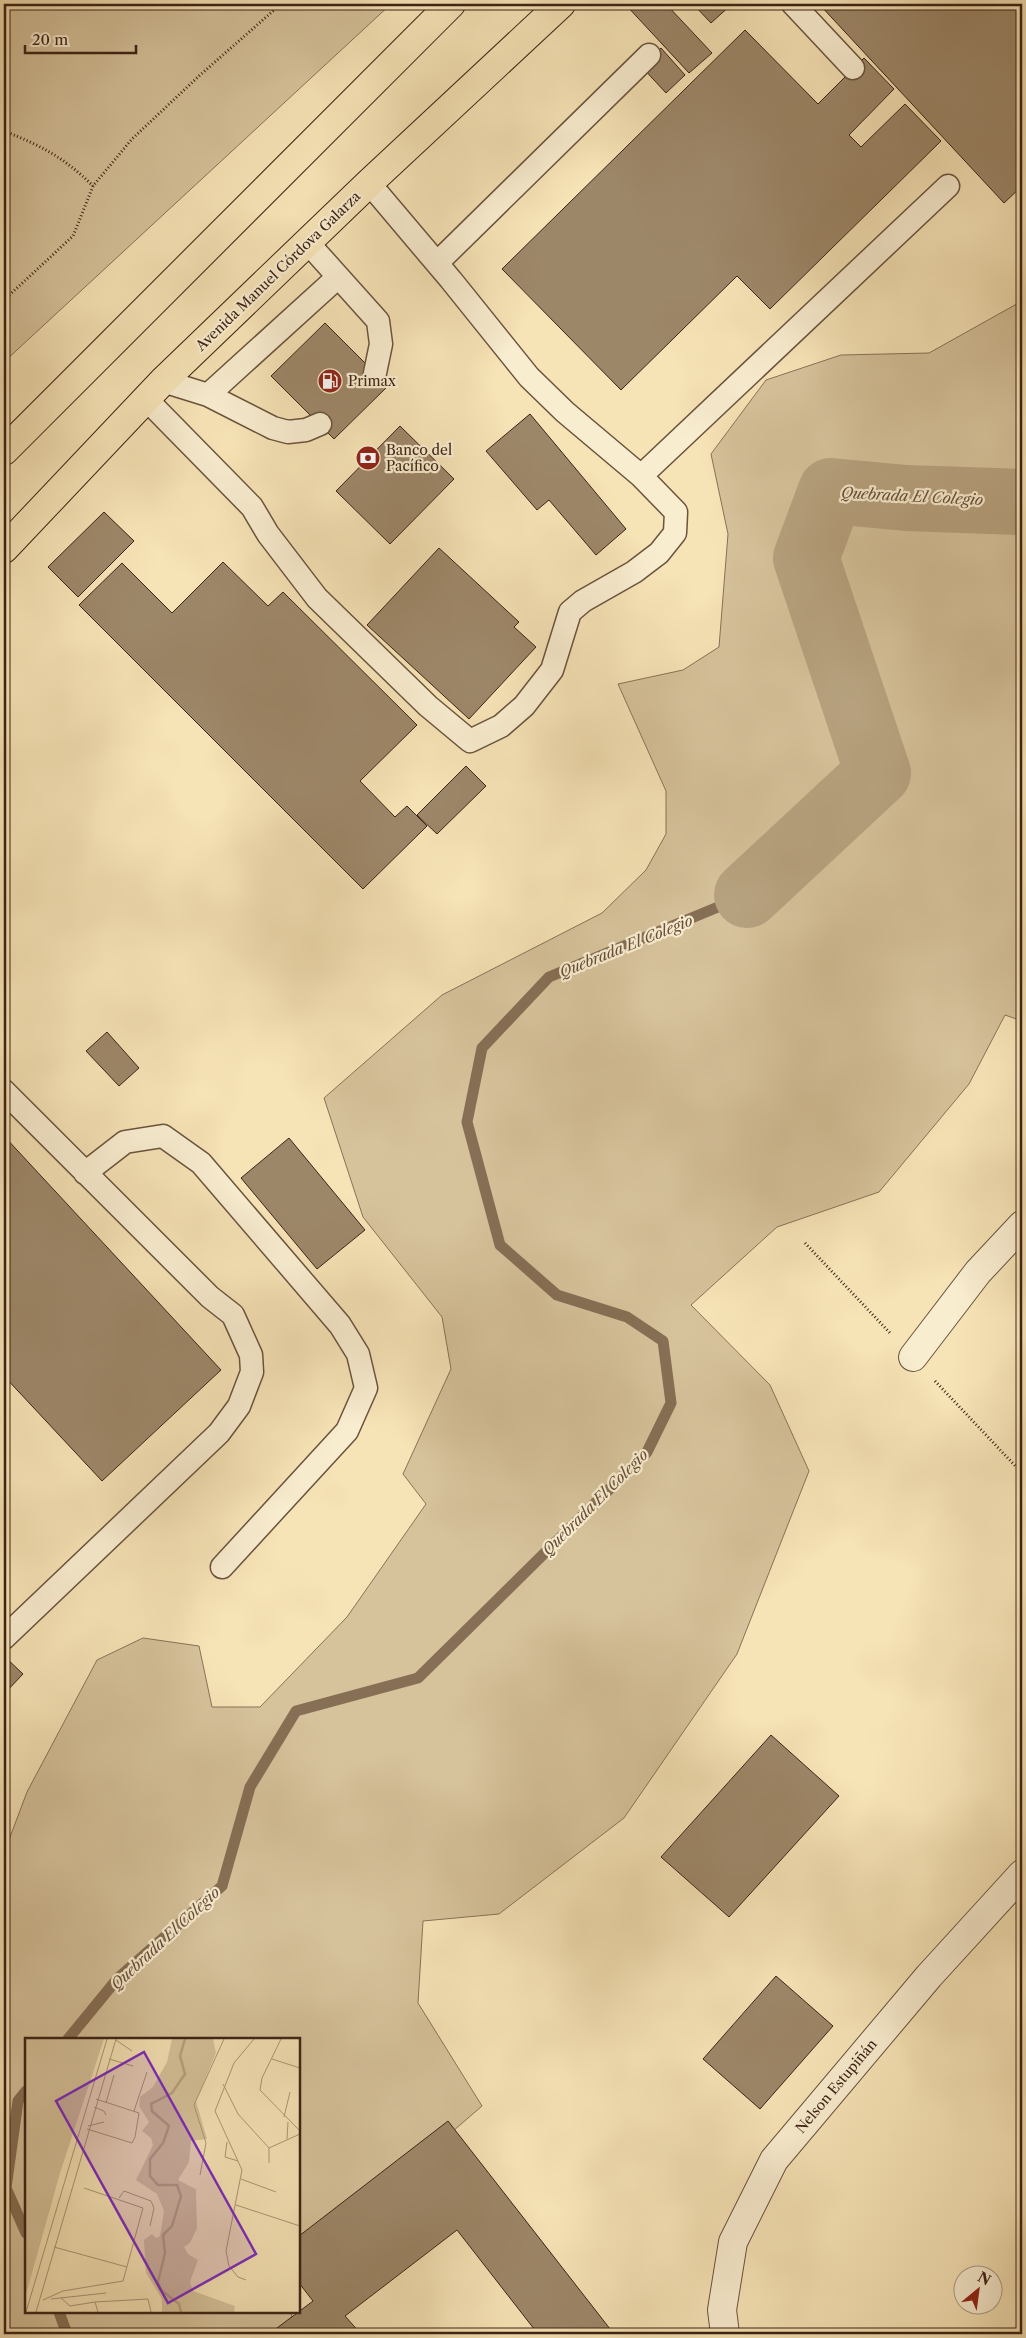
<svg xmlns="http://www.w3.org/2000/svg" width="1026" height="2338" font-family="'Libre Caslon Text',serif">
<rect width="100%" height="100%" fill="#f6e3b6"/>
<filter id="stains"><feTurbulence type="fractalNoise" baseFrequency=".004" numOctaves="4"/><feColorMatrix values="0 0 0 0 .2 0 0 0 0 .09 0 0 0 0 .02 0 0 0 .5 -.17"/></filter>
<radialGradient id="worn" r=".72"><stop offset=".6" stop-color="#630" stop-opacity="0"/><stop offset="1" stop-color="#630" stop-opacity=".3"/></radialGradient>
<path fill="#d6c29b" stroke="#897258" d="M4,4H391L4,362Z
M1022,301V1021L1005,1015L969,1084L879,1192L777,1227L691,1305L770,1385L809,1471L737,1654L624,1818L499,1914L423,1921L418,2003L482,2106L299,2264V2039H26V2312H292L289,2334H4V1853L27,1792L97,1660L143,1638L199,1646L212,1707H260L347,1617L426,1504L403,1474L451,1369L442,1317L363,1217L324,1098L442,995L602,913L646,870L666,834V791L618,684L683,670L719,647L728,534L711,454L766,380L841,355L929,353Z"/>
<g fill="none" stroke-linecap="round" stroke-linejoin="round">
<path stroke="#866f55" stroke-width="11" d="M68,2039L118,1978L222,1886L250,1787L296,1711L418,1678L647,1452L671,1403L663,1341L627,1317L557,1295L500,1245L467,1122L482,1048L549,977L747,895
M26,2091L18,2101L6,2188L26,2233
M59,2312L67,2334"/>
<path stroke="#b7a27f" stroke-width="66" d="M747,895L878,773L806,558L831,491L906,498L1022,502"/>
</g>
<path fill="#9d8769" stroke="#3c2315" d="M625,4H666L712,53L689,73Z
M693,4H732L711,23Z
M819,4H1022V186L1004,203Z
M745,30L818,104L864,58L894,89L849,135L861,147L905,104L941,141L770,309L737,276L621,390L502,269Z
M661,48L685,75L666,93L641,66Z
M325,323L388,386L334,439L271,376Z
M530,414L626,529L596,555L549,500L537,510L486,451Z
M400,426L454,479L390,544L336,491Z
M104,512L134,541L78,597L48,567Z
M439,548L519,622L514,627L536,647L469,719L367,625Z
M223,562L268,606L283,592L417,725L360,781L395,817L407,806L427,826L363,889L79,605L122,563L172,613Z
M466,766L486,786L437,834L417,815Z
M107,1032L139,1068L119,1086L86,1051Z
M4,1136L221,1370L102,1481L4,1376Z
M289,1138L365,1230L317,1269L241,1178Z
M4,1656L23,1674L4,1694Z
M771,1735L839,1796L729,1917L661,1857Z
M776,1976L833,2026L760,2109L703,2059Z
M448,2121L614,2334H538L457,2230L345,2316L361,2334H269L313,2301L299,2283V2236Z"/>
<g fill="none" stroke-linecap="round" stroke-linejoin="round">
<defs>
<path id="lane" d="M793,4L853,68
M308,243L378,321L381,344L375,373
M437,263L649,55
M163,381L208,395L273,428L288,432L306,430L320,424
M208,395L338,277
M146,399L252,507L268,534L317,598L428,706L470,741L501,726L524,706L552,670L570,612L583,601L634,572L659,553L675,533L676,512L641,476L565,412L529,377L451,280L369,183
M641,476L948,186
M4,1091L210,1297L233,1315L251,1355L252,1372L239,1406L219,1433L4,1638
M85,1173L125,1142L163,1136L201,1163L340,1325L358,1354L366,1388L347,1431L222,1567"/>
<path id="street" d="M913,1357L978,1272L1022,1225
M725,2334L722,2310L733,2242L774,2160L929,1976L1022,1874"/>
<path id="primary" d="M4,451L451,4
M4,549L163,381L369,183L561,4"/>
</defs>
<use href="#lane" stroke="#6a533d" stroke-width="25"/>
<use href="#street" stroke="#6a533d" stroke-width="30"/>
<use href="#primary" stroke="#3c2315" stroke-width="30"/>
<path stroke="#3c2315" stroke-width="3" stroke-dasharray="1 2.5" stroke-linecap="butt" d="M4,131C40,145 65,158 93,186
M4,300L73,236L93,186L132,139L199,76L281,4
M805,1243L890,1333
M935,1381L1022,1473"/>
<use href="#lane" stroke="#f9edd0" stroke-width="22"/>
<use href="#street" stroke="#f9edd0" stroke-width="28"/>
<use href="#primary" stroke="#f6e3b6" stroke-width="28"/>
</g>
<defs>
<symbol id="fuel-disc" viewBox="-11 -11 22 22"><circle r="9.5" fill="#8f2418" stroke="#f9edd0"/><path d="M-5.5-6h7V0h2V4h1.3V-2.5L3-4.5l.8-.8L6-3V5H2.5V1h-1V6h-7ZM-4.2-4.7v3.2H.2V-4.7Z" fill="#fff"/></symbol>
<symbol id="bank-disc" viewBox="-11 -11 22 22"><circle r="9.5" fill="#8f2418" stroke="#f9edd0"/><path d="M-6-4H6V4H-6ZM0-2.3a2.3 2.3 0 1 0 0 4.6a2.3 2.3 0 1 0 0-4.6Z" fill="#fff"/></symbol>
</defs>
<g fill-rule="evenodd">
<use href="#fuel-disc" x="316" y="367" width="28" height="28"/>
<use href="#bank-disc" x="354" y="444" width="28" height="28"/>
</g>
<g text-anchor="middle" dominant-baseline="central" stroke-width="4.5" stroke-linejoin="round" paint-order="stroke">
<g font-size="14" fill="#3c2315" stroke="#f9edd0">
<text transform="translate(278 271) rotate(-44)">Avenida Manuel Córdova Galarza</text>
<text transform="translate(836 2086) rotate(-50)">Nelson Estupiñán</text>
</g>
<g font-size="14" fill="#3c2315" stroke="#f9edd0" text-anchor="start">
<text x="348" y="381">Primax</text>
<text x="386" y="450">Banco del<tspan x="386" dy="16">Pacífico</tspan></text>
</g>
<g font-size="15" font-style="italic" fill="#674f3a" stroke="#f9edd0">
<text transform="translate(912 496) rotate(3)">Quebrada El Colegio</text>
<text transform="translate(626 946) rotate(-22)">Quebrada El Colegio</text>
<text transform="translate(595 1502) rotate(-45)">Quebrada El Colegio</text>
<text transform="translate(165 1938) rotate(-43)">Quebrada El Colegio</text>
</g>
</g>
<g transform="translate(25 2038)">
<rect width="275" height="275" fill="#f6e3b6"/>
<path d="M0,1H79L35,135L0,260ZM147,1H188L191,15L171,63L182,101L166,103L164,124L153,142L171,151L172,190L165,205L159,209L163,216L173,222L165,244L168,253L210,268L209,274H137V261L121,235L119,202L127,196L131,200L135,198L139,173L132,156L111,142L128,107L126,100L117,93L124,84L114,68L115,59L128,49L142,24Z" fill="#d6c29b"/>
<path fill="none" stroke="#b7a27f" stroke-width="2.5" d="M138,105L125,121V138L133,147H152L156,158L147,188L138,197L140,215L133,244L136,252L154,266L156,274M138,105L144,88L127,73L126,66L147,55L160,36L155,18L160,1"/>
<path fill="none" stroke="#ac9676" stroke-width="1" d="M256,1L237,40L235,52L275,93M91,2L107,13M84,21L108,28M247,21L275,30M198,46L213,76L244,110V125M81,65L89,37M69,69L79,73L81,77M109,73L122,34M259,79L265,54M63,88L79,84M62,91L107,105L110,99L114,75L71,61M262,101L263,84M202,104L200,119L213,123M244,110L275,96M175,137L181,105L169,67L199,1M216,141L251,154M94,160L99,153L126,163L129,170L125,188M211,167L275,188M29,209L102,229M221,242L213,239L204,228L201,213L217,132L190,73L209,25L229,1M36,260L45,268L70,264L73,274M26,261L81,255M18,262L38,253L98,243L118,170L59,150M70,264L123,261L126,274M1,274L82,1M11,274L91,1"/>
<path fill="#7b2cbf" fill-opacity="0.15" stroke="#7b2cbf" stroke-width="2.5" d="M119,14L231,216L143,265L31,63Z"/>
<rect width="275" height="275" fill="none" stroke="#3c2315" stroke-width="2.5"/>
</g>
<rect width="1026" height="2338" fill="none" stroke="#f6e3b6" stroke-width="20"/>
<rect x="5" y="5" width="1016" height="2328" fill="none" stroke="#3c2315" stroke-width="2.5"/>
<rect x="10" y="10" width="1006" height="2318" fill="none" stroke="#3c2315"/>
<g transform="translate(978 2290) rotate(29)"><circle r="24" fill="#f9edd0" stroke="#ad9c85"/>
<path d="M0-4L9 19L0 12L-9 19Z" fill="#8f2418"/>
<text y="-8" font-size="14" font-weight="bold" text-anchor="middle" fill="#3c2315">N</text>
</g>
<path d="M25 45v8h111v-8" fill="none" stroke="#3c2315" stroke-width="2.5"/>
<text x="32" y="45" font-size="15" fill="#3c2315" stroke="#f9edd0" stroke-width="4" paint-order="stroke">20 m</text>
<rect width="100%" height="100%" filter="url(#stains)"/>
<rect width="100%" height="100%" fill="url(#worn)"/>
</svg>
